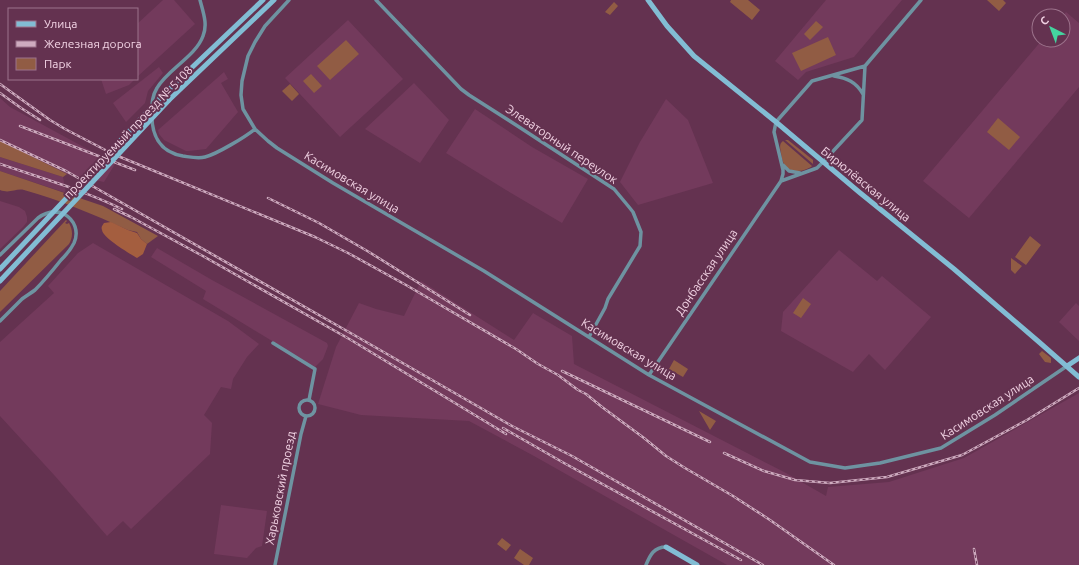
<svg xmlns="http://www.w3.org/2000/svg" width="1079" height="565" font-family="Ubuntu,sans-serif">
<rect width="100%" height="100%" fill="#643250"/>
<path fill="#733a5c" d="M163,0H174L195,24L137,77V24Z
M826,0H902L854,57L806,72L798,80L775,61Z
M1066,12L1079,23V87L969,218L923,181L1042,40H1063V16Z
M348,20L403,79L340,137L285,78Z
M159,67L163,73L148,91L145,103L126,122L113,103Z
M224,72L228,79L221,83L238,112L206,149L189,151H186L164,140L159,134L158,130Z
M101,79H135L129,85L106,94Z
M414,83L449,120L420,163L365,129Z
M0,98L10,107L115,164L104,182L67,174L0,141Z
M666,99L688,120L713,183L638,205L620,182L640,142Z
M475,109L532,147L588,179L562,223L506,190L446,153Z
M0,157L63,177L66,193L0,171Z
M0,201L19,207L25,211L27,217V222L23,227L0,249Z
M93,243L228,321L259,344L247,357L233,379L231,389L221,387L204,415L212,423L210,454L131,529L123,521L107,536L55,476L0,416V342L54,293L48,286L78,253Z
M157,248L212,280L327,343L328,346L323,359L315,367L203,299L206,291L151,257Z
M839,250L877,281L882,276L931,317L885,370L869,354L853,372L781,331L783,312Z
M421,281L514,340L533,313L572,336L574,364L786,473L826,496L828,487L889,482L964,458L1079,393V565H727L534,456L469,421L361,415L318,404L336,347L359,303L376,309L404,316Z
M1076,303L1079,306V341L1059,322Z
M221,505L267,511L262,546L256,548L247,558L214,554Z"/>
<path fill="#915c44" d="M731,0H748L760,10L752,20L730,2Z
M987,0H1003L1006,3L999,11Z
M614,2L618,6L610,15L605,12Z
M816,21L823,27L810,40L804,34Z
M828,37L836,55L801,71L792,53Z
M346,40L359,54L330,80L317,66Z
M311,74L322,86L314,93L303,81Z
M290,84L299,94L292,101L282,91Z
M998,118L1020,137L1009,150L987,132Z
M785,140H788L813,160V164Z
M0,141H1L67,174L63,177L0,157Z
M783,141L812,166L811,167C807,169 803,171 798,171C786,172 782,163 781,153C780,147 779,144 783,141Z
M0,171L103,206L158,236L147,244L141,239L137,232L128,230C95,215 60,200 24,190C16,188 10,194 0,190Z
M66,220L67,221L65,223L67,224L69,223C73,230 73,237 69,244L0,312V291Z
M1030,236L1041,245L1026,265L1015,257Z
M1011,258L1022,266L1015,274L1011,270Z
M803,298L811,304L801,318L793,313Z
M1042,351L1051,358V363L1045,362L1039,354Z
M674,360L688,369L683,377L669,369Z
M699,411L716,421L710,430Z
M502,538L511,545L506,551L497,544Z
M520,549L533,558L529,565H524L514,558Z"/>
<path fill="#a45e3f" d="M111,222L128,230L137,233L141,239L147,244L143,254L137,258C129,253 103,238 102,230C101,227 102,226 104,223Z"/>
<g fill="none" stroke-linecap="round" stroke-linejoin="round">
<path stroke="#6e93a1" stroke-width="3.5" d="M200,0C203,12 208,24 203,36C196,56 167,70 157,88C152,96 152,103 152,112C151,134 159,152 183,156C190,157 198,159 205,157C217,154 245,137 255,129
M289,0L265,26L255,42L248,56L242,81L241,95L243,109L255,129L268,141L277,148L333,183L484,271L649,375L810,462L845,468L880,463L941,448L995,415L1067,366
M376,0L461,89L469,95L516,125L614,189L629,207L633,212L641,232L640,246L608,299L605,308L589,337
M834,76C847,78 856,82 863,94
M783,165L789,171L800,173
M781,181L817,168L823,162L862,120L865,66
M0,255L38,218C46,212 55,210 64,214C75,220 79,232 74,243C71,249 66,255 61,260C53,270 44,281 35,290C31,293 26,296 22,299C15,306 7,314 0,321
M273,343L315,369L309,400
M649,375L781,181L783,174V170L774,132L776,122L812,81L865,66L921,0
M299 408a8 8 0 1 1 16 0a8 8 0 1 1-16 0Z
M275,565L301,434L306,416
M646,565C650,555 654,547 666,547"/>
<path stroke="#82bdd4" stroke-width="5" d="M648,0L667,26L694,56L776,122L859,192L954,269L1039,342L1079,377
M163,95L263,0
M169,100L274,0
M1067,366L1079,358
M666,547L697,565"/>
<defs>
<path id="rail" d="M0,84L50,120L65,129L113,154L315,237L348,253L406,285L516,349L538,364L558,375L578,390L586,394L602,407L644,438L666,456L685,468L733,496L770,520L834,565
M0,93L21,108L40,120
M20,126L135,170
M0,140L66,171L354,335L512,426L572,456L763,565
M0,164C41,178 83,190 122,209
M268,198L319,223L369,252L470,315
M114,209L131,217L201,255L351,340L506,434
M562,371L710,442
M503,428L564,463L741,560
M724,453L764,471L795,480L830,483L887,477L962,455L1027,420L1079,388
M974,549L977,565"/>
</defs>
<use href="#rail" stroke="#ceabbf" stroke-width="2.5"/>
<use href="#rail" stroke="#643250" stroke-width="1" stroke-dasharray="3" stroke-linecap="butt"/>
<path stroke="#82bdd4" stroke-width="5" d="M0,269L163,95
M0,281L169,100"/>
</g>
<g text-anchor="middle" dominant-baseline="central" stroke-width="4" stroke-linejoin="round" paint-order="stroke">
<g font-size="12" fill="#f1d2e3" stroke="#643250">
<text transform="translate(128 132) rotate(-46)">проектируемый проезд № 5108</text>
<text transform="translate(562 144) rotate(34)">Элеваторный переулок</text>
<text transform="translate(352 182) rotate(31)">Касимовская улица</text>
<text transform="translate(866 184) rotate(39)">Бирюлёвская улица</text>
<text transform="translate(706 272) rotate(-56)">Донбасская улица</text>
<text transform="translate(629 349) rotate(31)">Касимовская улица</text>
<text transform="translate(987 407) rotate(-33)">Касимовская улица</text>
<text transform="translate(280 488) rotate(-79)">Харьковский проезд</text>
</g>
</g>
<rect x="8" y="8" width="130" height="72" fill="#643250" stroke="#9c728b"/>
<rect x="16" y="21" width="20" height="6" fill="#82bdd4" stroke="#9c728b"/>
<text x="44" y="28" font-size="12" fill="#f1d2e3">Улица</text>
<rect x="16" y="41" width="20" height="6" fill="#ceabbf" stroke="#9c728b"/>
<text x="44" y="48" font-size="12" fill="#f1d2e3">Железная дорога</text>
<rect x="16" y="58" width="20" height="12" fill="#915c44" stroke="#9c728b"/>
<text x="44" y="68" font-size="12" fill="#f1d2e3">Парк</text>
<g transform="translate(1051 28) rotate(318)"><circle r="19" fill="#643250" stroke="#9c728b"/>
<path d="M0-3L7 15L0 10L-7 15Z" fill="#44d49f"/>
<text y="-6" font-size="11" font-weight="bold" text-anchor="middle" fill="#f1d2e3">С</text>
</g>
</svg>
